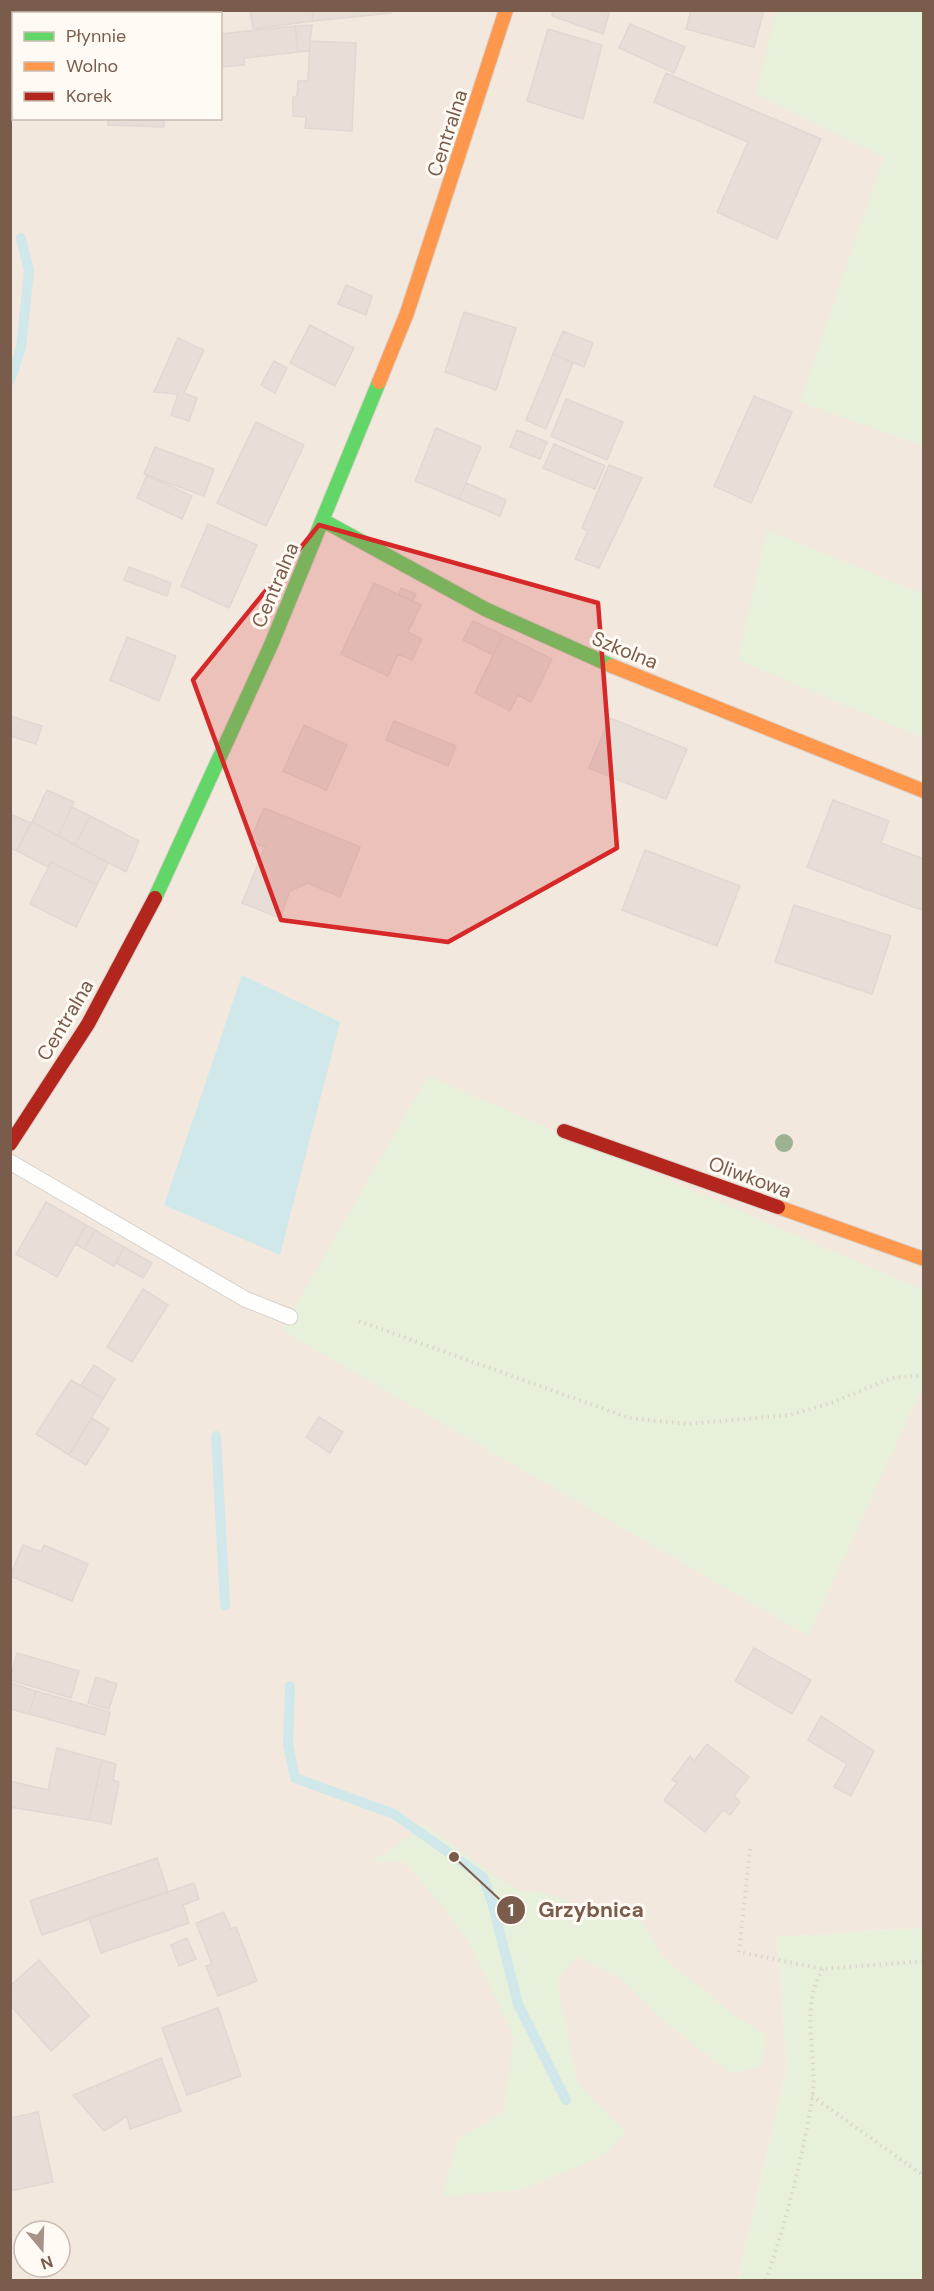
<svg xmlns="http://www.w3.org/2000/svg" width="934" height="2291" font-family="'DM Sans',sans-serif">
<rect width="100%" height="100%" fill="#f9f5f0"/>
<path fill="#f2e8de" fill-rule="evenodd" d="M11,11H923V1928L778,1937L787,2068L738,2280H11ZM14,14H220V118H14ZM24,2231H60V2267H24Z"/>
<path fill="#e7f0db" d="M776,11H923V446L800,402L884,157L756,94Z
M767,530L923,594V738L738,660Z
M428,1076L923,1290V1386L808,1636L282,1330Z
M426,1825L502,1881L523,1892H542L581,1905L635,1911L663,1958L737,2017L766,2035L762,2066L730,2073L663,2020L619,1977L577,1957L557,1980L578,2084L626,2132L605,2155L523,2189L442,2197L458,2139L504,2111L514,2037L470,1944L444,1908L404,1861H373Z
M923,1928V2280H738L787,2068L778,1937Z"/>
<path fill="#d0e8ea" d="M242,975L340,1022L280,1255L164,1205Z"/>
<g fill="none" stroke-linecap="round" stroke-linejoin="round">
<path stroke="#d0e8ea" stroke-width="10" d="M10,381L21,347L29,271L21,238
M216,1436L225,1605
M290,1686L288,1744L295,1778L394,1814L483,1877L492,1902L518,2004L566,2100"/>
</g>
<path fill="#e6ded7" stroke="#e2d8d2" stroke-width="1.5" d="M93,10H165V12L93,14Z
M250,10H312L313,21L253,29Z
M312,10H391V13L313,21Z
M553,10H610L603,34L552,16Z
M691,10H764L754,47L686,29Z
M630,24L685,47L674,73L619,48Z
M312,25L309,51L298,52L295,26Z
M295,26L298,52L244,58V65L220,67V34Z
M548,29L602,45L583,119L527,101Z
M310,41L356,43L352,131L305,128L306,117L293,116V97L297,96L298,81H308Z
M666,73L821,139L777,239L717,212L748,142L654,102Z
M108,118H164V127L108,125Z
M346,285L372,296L366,315L338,304Z
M464,312L516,328L496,390L445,372Z
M310,325L354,348L335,386L290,363Z
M563,331L593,343L584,367L553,354Z
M178,338L204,350L184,393L197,398L189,421L171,415L178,394L154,392Z
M553,354L573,363L546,429L526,420Z
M274,361L287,368L275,393L261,385Z
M754,396L792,412L751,503L714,486Z
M566,399L623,422L607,460L551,436Z
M256,422L304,445L266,526L217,503Z
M436,428L481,447L459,499L415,481Z
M517,430L547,442L540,459L510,447Z
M554,444L605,466L595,489L543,468Z
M155,447L214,469L204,496L144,474Z
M609,465L642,478L599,568L575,559L588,531L582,528Z
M147,475L192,496L182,519L137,498Z
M466,483L506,500L500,516L459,499Z
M208,524L257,545L229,608L181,586Z
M129,567L171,583L167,596L124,580Z
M374,583L421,605L408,632L422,639L412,660L398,654L388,676L341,654Z
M401,588L416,594L413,601L399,595Z
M473,621L503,635L493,655L463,640Z
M503,635L552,659L531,702L518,695L510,711L475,693Z
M127,637L176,656L159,701L110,680Z
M10,716L42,726L36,744L10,736Z
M610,718L687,749L666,799L589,768Z
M394,721L456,746L448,766L386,740Z
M304,725L347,745L326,790L283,771Z
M47,790L74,802L58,836L32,822Z
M833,800L889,821L881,843L924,859V911L807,867Z
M72,807L90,816L75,845L58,836Z
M264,808L360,847L340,897L308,883L290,891L280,918L242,903L265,847L250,841Z
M10,814L31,823L17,851L10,848Z
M90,816L139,841L126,872L75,845Z
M32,822L108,863L97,885L51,862L48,867L17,851Z
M645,850L740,886L717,946L622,910Z
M51,862L97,885L76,927L30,904Z
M794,905L891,936L872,994L775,962Z
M46,1202L86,1225L57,1277L16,1254Z
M86,1225L95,1230L84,1249L75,1244Z
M95,1230L124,1247L114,1266L84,1249Z
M124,1247L152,1263L143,1278L116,1263Z
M143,1289L168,1305L132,1362L107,1347Z
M94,1365L115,1379L103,1399L81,1385Z
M71,1380L103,1399L69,1455L36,1434Z
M319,1417L343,1432L330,1453L306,1437Z
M92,1418L109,1429L86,1465L69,1455Z
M23,1545L41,1552L44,1545L88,1564L72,1601L10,1576Z
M754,1648L811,1680L792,1714L735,1681Z
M17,1653L79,1671L71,1698L10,1680Z
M96,1677L117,1684L109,1709L88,1703Z
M10,1683L36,1691L29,1714L10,1709Z
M36,1691L110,1712L105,1735L29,1714Z
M821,1716L874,1751L851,1796L834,1787L847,1764L808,1740Z
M707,1744L749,1777L734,1796L740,1802L730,1815L723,1810L705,1832L664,1800L677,1783L672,1780L690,1756L694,1761Z
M57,1748L102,1760L89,1820L10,1807V1781L48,1790Z
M102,1760L116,1764L113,1780L119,1782L111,1824L89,1820Z
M157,1858L168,1892L42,1935L30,1901Z
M194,1883L199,1899L183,1905L189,1923L101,1953L89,1918Z
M224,1912L231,1929L236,1927L257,1981L218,1996L206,1966L212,1964L196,1923Z
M187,1938L196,1959L179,1966L171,1945Z
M39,1960L89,2016L51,2051L10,2005V1986Z
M218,2008L241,2076L187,2095L162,2028Z
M161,2058L181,2111L130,2129L127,2116L104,2131L73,2095Z
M38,2112L53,2182L10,2191V2118Z"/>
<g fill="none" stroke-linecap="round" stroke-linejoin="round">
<defs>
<path id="lane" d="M10,1162L245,1299L290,1317"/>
<path id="fast" d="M324,521L485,609L612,666
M155,898L271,645L379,382"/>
<path id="slow" d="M379,382L407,313L506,10
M612,666L924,791
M778,1207L924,1259"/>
<path id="jam" d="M564,1131L778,1207
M10,1144L88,1024L155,898"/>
</defs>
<use href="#lane" stroke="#d7d1cb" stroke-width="17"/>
<use href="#fast" stroke="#d9d2cb" stroke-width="16"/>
<use href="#slow" stroke="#d9d2cb" stroke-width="16"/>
<use href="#jam" stroke="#d9d2cb" stroke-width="16"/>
<path stroke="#dcd5d0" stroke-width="4" stroke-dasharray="1.5 4.5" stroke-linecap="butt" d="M359,1321L629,1418L687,1424L790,1415L834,1402L891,1378L924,1375
M750,1849L739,1952L823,1969L924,1961
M812,2096L924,2176
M766,2280C786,2222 802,2160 812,2099C819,2057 798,2008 823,1969"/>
<use href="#lane" stroke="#fefefd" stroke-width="15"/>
<use href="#fast" stroke="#63d668" stroke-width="14"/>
<use href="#slow" stroke="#ff974d" stroke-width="14"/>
<use href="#jam" stroke="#b3261e" stroke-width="14"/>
</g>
<circle fill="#9eb190" cx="784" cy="1143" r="9"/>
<path fill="#d62828" fill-opacity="0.2" stroke="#d62828" stroke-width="4.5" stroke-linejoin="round" d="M319,525L598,603L617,848L448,942L281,920L193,680Z"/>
<g text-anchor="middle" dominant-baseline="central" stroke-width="6" stroke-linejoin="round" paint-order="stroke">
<g font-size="20" fill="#7a5c4d" stroke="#fffaf3">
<text transform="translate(447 133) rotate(-72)">Centralna</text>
<text transform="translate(275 585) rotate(-67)">Centralna</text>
<text transform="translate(625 650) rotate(22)">Szkolna</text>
<text transform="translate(65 1020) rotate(-59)">Centralna</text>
<text transform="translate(750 1177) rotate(20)">Oliwkowa</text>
</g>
</g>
<path fill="none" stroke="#7a5c4d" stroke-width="2" d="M454 1857L511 1910"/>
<g fill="#7a5c4d" stroke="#fffaf3" stroke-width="2">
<circle cx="454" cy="1857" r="6"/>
<circle cx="511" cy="1910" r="15"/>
</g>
<g font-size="18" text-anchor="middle" font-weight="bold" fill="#fff">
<text x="511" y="1916">1</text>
</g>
<g font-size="21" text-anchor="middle" font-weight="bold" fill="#7a5c4d" stroke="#fffaf3" stroke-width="6" stroke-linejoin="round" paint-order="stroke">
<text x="591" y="1917">Grzybnica</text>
</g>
<rect width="934" height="2291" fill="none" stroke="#7a5c4d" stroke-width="24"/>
<rect x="12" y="12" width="210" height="108" fill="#fffaf3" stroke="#cabbb1" stroke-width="1.5"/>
<rect x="24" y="32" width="30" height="9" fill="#63d668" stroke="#cabbb1" stroke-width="1.5"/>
<text x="66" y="42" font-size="18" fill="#7a5c4d">Płynnie</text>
<rect x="24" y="62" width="30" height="9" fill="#ff974d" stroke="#cabbb1" stroke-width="1.5"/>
<text x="66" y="72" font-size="18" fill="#7a5c4d">Wolno</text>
<rect x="24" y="92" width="30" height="9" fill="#b3261e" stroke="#cabbb1" stroke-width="1.5"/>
<text x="66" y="102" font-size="18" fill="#7a5c4d">Korek</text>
<g transform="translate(42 2249) rotate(161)"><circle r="28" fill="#fffaf3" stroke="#cabbb1" stroke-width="1.5"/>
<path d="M0-4.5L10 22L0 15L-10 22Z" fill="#a69286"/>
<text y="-9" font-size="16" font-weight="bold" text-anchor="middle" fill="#7a5c4d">N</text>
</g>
</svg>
